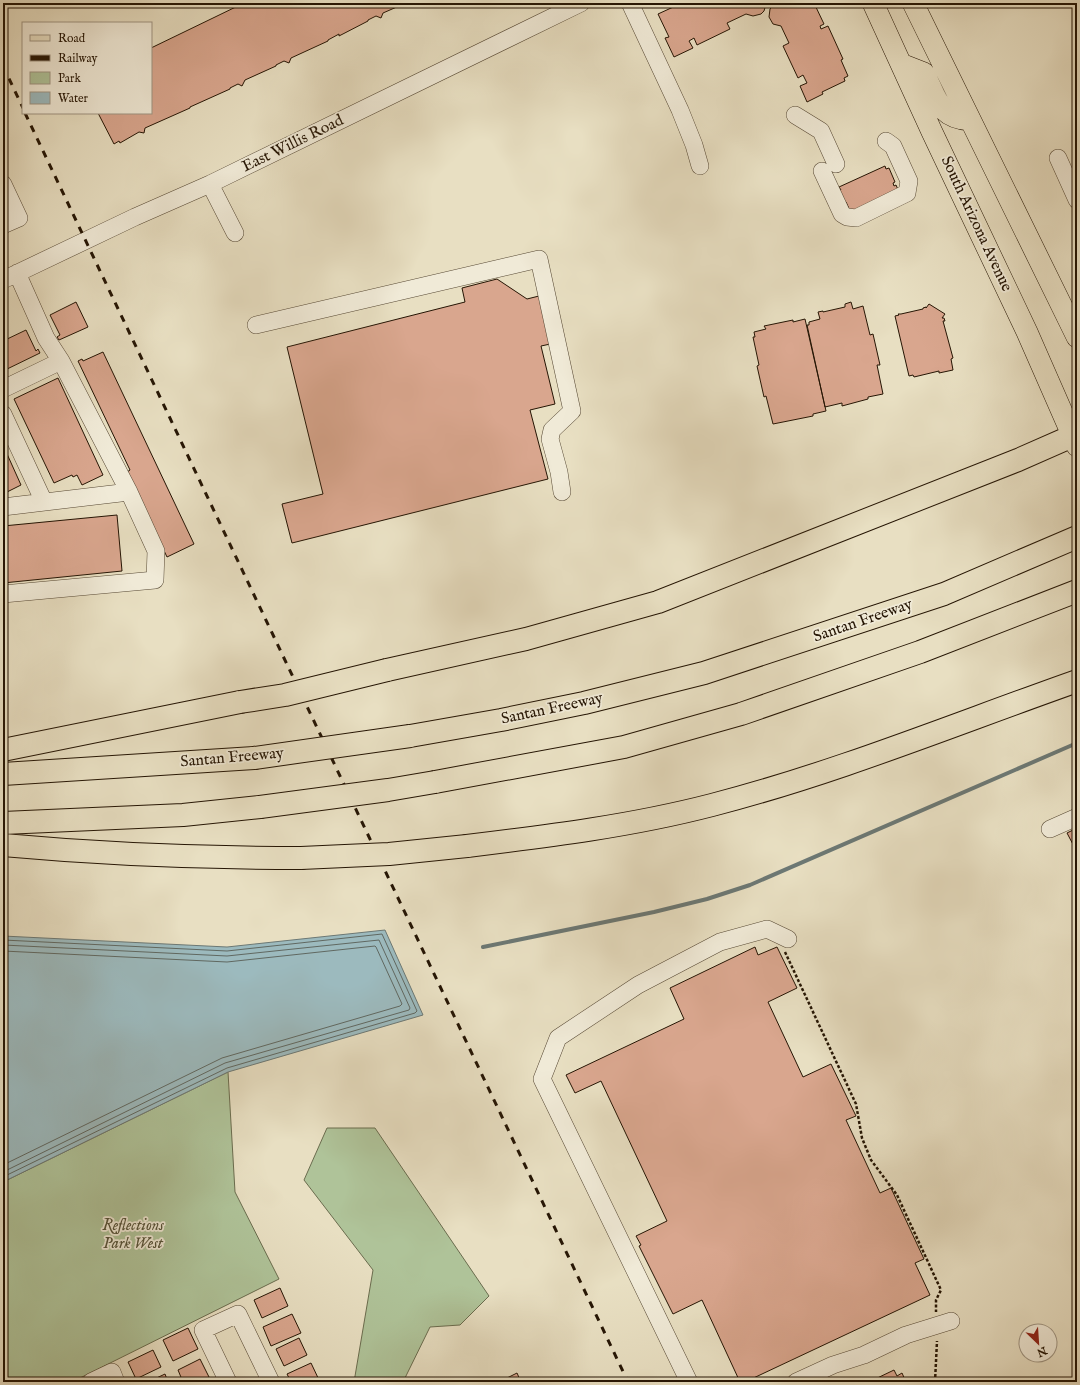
<svg xmlns="http://www.w3.org/2000/svg" width="1080" height="1385" font-family="'IM FELL English',serif">
<rect width="100%" height="100%" fill="#e8dfc2"/>
<filter id="stains"><feTurbulence type="fractalNoise" baseFrequency=".005" numOctaves="4"/><feColorMatrix values="0 0 0 0 .2 0 0 0 0 .09 0 0 0 0 .02 0 0 0 .5 -.17"/></filter>
<radialGradient id="worn" r=".72"><stop offset=".6" stop-color="#630" stop-opacity="0"/><stop offset="1" stop-color="#630" stop-opacity=".3"/></radialGradient>
<path fill="#afc399" stroke="#6a6c4e" d="M228,1072L235,1192L279,1279L72,1382H3V1182Z
M327,1128H375L489,1296L460,1325L430,1327L404,1380L405,1382H354L373,1270L304,1180Z"/>
<path fill="#9cbabe" stroke="#6c7874" d="M385,930L423,1015L228,1072L3,1182V936L227,947Z"/>
<g fill="none" stroke-linecap="round" stroke-linejoin="round">
<path stroke="#606861" stroke-width="1" d="M3,940L227,951L382,934L417,1011L415,1013L227,1068L3,1177
M3,945L227,956L379,940L410,1008L409,1010L225,1063L3,1172
M3,951L227,962L375,946L376,947L402,1004L400,1006L222,1058L3,1165"/>
<path stroke="#6c7874" stroke-width="4" d="M483,947L654,912L707,899L750,885L1077,743"/>
</g>
<path fill="#d9a68e" stroke="#251504" d="M244,3H401L398,4L399,6L383,13L381,18L376,16L368,20V21L339,36V34L328,40V41L291,58L289,63L284,61L276,65V66L245,80L242,86L238,84L230,88V89L190,107V108L145,128L144,133L139,132L120,143L119,141L114,144L98,113H151V48Z
M682,3H766V4L764,11L761,14L753,16L746,14L727,23L730,29L697,45L694,38L689,41L693,48L674,57L665,38L669,37L658,14Z
M775,3H814L824,24L820,26L821,29L828,26L843,59L841,60L848,76L844,78L845,81L822,92L823,94L807,102L800,86L807,83L803,75L798,78L783,46L789,43L781,26L773,24L769,17L770,9Z
M885,166L886,169L889,168L895,182L893,183L894,186L896,185L899,192L851,213L846,202L844,203L838,191L841,190L839,187Z
M497,279L527,299L543,295L555,343L541,346L555,404L530,410L548,479L292,543L282,504L323,494L287,347L465,302L462,288Z
M76,302L88,327L59,340L57,337L60,335L50,315Z
M851,302L853,309L863,306L870,335L873,334L880,365H877L883,394L868,397V399L842,406V403L825,407L807,325H809V322L820,319L818,312L823,311V312L845,307V304Z
M929,304L945,314L942,318H944L945,321H943L953,358L951,359L953,370L939,373V371L914,377L913,375L909,376L895,316L899,315L898,314H901L923,309V308L926,307V308Z
M805,319L826,411L813,414V416L773,424L766,396L764,397L757,366L759,365L753,337H755L754,332L766,329L764,326L793,320V322Z
M26,330L36,351L38,349L40,353L3,371V341Z
M103,352L194,544L167,557L127,472L130,470L78,361L82,359L83,361Z
M58,378L103,475L82,485L77,475L73,477L72,475L54,483L14,399Z
M3,445L21,485L3,494Z
M117,515L122,571L3,583V526Z
M1077,828V852L1067,833Z
M755,947L758,955L777,947L797,988L768,1002L803,1077L831,1064L856,1116L846,1120L880,1193L891,1188L924,1259L915,1263L930,1295L745,1382H740L702,1300L673,1314L639,1246L641,1245L636,1236L667,1221L601,1081L575,1093L566,1075L684,1019L670,988Z
M280,1288L288,1306L262,1318L254,1300Z
M292,1314L301,1333L271,1346L263,1327Z
M188,1328L198,1349L173,1361L163,1340Z
M299,1338L307,1355L284,1366L276,1349Z
M153,1350L161,1367L136,1379L128,1362Z
M200,1359L210,1379L204,1382H183L178,1370Z
M311,1363L320,1382H291L287,1374Z
M894,1370L897,1376L902,1373L906,1382H869Z
M517,1373L521,1382H499Z
M165,1374L168,1382H148Z"/>
<g fill="none" stroke-linecap="round" stroke-linejoin="round">
<defs>
<path id="minor" d="M630,3L680,110L694,145L700,166
M795,115L821,131L836,164
M1058,158L1077,200
M822,171L842,214L847,217L856,218L907,193L909,181L893,146L886,141
M3,184L19,218L3,225
M210,184L235,233
M17,273L46,338L61,361
M3,280L135,217L210,184L581,3
M256,325L539,259L572,411L552,430L550,439L559,472L562,492
M3,389L61,361L129,492L156,551L155,580L3,594
M3,414L44,502
M3,507L129,492
M1050,829L1077,817
M91,1382L112,1372L116,1382
M228,1382L203,1330L238,1314L271,1382
M689,1382L542,1079L558,1038L638,985L720,942L767,929L788,939
M796,1382L833,1365L864,1355L906,1335L951,1321"/>
<path id="major" d="M873,3L932,132L1027,332L1077,446
M913,3L1077,337
M901,64L924,73C937,98 938,118 970,120"/>
<path id="highway" d="M387,670L526,639L658,602L1018,460L1077,434
M410,736L501,720L584,703L704,673L944,594L1077,537
M3,750L240,702
M3,774L254,758
M435,782L624,747L741,714L920,652L1077,591
M3,823L183,815L260,807
M3,845C102,854 202,858 301,858
M467,846C549,836 631,826 712,805C836,773 955,724 1077,681"/>
</defs>
<use href="#minor" stroke="#564834" stroke-width="18"/>
<use href="#major" stroke="#251504" stroke-width="22"/>
<use href="#highway" stroke="#251504" stroke-width="24"/>
<path stroke="#251504" stroke-width="2.5" stroke-dasharray="3 2" stroke-linecap="butt" d="M785,952L856,1104L862,1138L871,1160L897,1195L941,1290L936,1300V1312
M935,1382L937,1341"/>
<use href="#minor" stroke="#f0ead7" stroke-width="17"/>
<use href="#major" stroke="#e8dfc2" stroke-width="21"/>
<use href="#highway" stroke="#e8dfc2" stroke-width="22"/>
<path stroke="#251504" stroke-width="3" stroke-dasharray="7 7" stroke-linecap="butt" d="M3,66L23,108
M25,113L628,1382"/>
<defs>
<path id="highway-bridge" d="M240,702L285,695L387,670
M254,758L410,736
M260,807L388,790L435,782
M301,858L389,854L467,846"/>
</defs>
<use href="#highway-bridge" stroke="#251504" stroke-width="24" stroke-linecap="butt"/>
<use href="#highway-bridge" stroke="#e8dfc2" stroke-width="22"/>
</g>
<g text-anchor="middle" dominant-baseline="central" stroke-width="3.5" stroke-linejoin="round" paint-order="stroke">
<g font-size="16" fill="#251504" stroke="#f0ead7">
<text transform="translate(293 144) rotate(-26)">East Willis Road</text>
<text transform="translate(976 224) rotate(65)">South Arizona Avenue</text>
<text transform="translate(863 621) rotate(-19)">Santan Freeway</text>
<text transform="translate(552 709) rotate(-12)">Santan Freeway</text>
<text transform="translate(232 758) rotate(-5)">Santan Freeway</text>
</g>
<g font-size="16" font-style="italic" fill="#555238" stroke="#f0ead7">
<text x="133" y="1226">Reflections<tspan x="133" dy="18">Park West</tspan></text>
</g>
</g>
<rect width="1080" height="1385" fill="none" stroke="#e8dfc2" stroke-width="16"/>
<rect x="4" y="4" width="1072" height="1377" fill="none" stroke="#251504" stroke-width="2"/>
<rect x="8" y="8" width="1064" height="1369" fill="none" stroke="#251504"/>
<rect x="22" y="22" width="130" height="92" fill="#f0ead7" stroke="#9f9583"/>
<rect x="30" y="35" width="20" height="6" fill="#e8dfc2" stroke="#9f9583"/>
<text x="58" y="42" font-size="12" fill="#251504">Road</text>
<rect x="30" y="55" width="20" height="6" fill="#251504" stroke="#9f9583"/>
<text x="58" y="62" font-size="12" fill="#251504">Railway</text>
<rect x="30" y="72" width="20" height="12" fill="#afc399" stroke="#9f9583"/>
<text x="58" y="82" font-size="12" fill="#251504">Park</text>
<rect x="30" y="92" width="20" height="12" fill="#9cbabe" stroke="#9f9583"/>
<text x="58" y="102" font-size="12" fill="#251504">Water</text>
<g transform="translate(1038 1343) rotate(155)"><circle r="19" fill="#f0ead7" stroke="#9f9583"/>
<path d="M0-3L7 15L0 10L-7 15Z" fill="#8f2418"/>
<text y="-6" font-size="11" font-weight="bold" text-anchor="middle" fill="#251504">N</text>
</g>
<rect width="100%" height="100%" filter="url(#stains)"/>
<rect width="100%" height="100%" fill="url(#worn)"/>
</svg>
